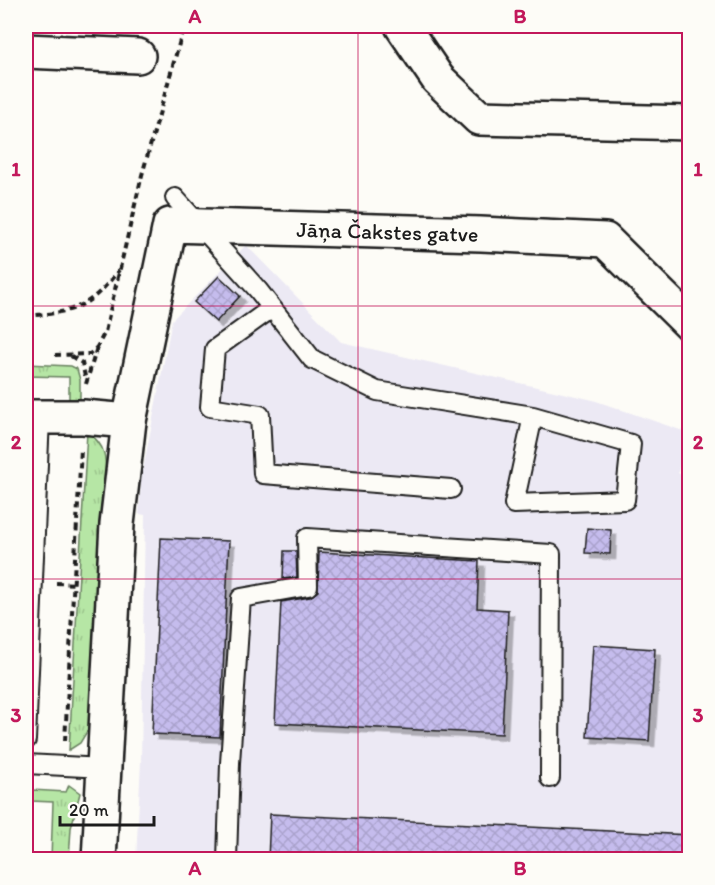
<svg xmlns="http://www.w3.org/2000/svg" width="715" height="885" font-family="Itim,sans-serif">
<defs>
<pattern id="grass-tufts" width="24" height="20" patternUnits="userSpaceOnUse" patternTransform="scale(1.5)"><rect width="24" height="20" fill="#b6e6a5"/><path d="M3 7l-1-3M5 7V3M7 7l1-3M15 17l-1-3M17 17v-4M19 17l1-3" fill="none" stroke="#9cc58d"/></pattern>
<pattern id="building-cross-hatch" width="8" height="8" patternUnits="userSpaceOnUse" patternTransform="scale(1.5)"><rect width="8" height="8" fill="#c5bced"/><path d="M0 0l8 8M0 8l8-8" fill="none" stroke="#a9a1cb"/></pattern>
<filter id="shadow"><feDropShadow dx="5.5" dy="5.5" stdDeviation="0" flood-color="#0004"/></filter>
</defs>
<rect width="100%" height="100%" fill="#fdfcf7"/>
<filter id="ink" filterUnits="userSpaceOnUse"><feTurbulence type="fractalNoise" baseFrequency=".0167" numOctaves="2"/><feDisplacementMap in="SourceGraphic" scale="12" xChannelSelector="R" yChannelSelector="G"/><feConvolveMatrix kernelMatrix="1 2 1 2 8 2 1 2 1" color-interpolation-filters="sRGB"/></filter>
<g filter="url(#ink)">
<path fill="#ece9f4" d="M246,245L341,342L593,400L686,432L678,473L690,479L689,859L136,860L141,761L145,515L139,514L141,480L172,320Z"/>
<path fill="url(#grass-tufts)" stroke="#698160" stroke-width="1.5" d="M26,364L71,366L77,369L80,380V400H69V377L26,376Z
M87,432C109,446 106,464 105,487L89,728L80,743L69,750Z
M69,785L80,793L71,828L69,859H51L53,802L31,801L32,790L66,792Z"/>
<path fill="url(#building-cross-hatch)" stroke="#1c1c1c" stroke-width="1.5" filter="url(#shadow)" d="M219,276L240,296L216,322L194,302Z
M587,528L611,530L610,554L585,553Z
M161,538L229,541L220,737L152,734Z
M284,551H296L297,577L283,579Z
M319,552L479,561L477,608L508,610L502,734L275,723L281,602L310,597L318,591Z
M593,645L655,649L649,741L587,737Z
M270,814L690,835V860H268Z"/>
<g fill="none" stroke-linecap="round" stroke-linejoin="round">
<defs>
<path id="lane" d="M175,198L258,290L312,359L377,391L533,416L514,504L625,500L631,444L533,416
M272,308L215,349L210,407L260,415L263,474L451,489
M26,740L40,418
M26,764L104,768
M227,860L230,763L241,598L308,586L307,538L551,554L550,778"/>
<path id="street" d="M26,51L138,56
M26,417H83L129,421"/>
<g id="highway">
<path d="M402,26L438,79L479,118L690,123"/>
<path id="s1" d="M99,860L117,524L129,421L170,225L481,234L605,240L690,324"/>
</g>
</defs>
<use href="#lane" stroke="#1c1c1c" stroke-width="22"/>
<use href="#street" stroke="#1c1c1c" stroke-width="38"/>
<use href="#highway" stroke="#1c1c1c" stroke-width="38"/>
<path stroke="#1c1c1c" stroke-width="4" stroke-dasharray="6 4.5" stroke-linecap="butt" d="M26,316C75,312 88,309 119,270
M55,355L90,354L97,347L105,332L142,175L184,26
M71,356L82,363L86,381
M86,384L97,347
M56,583L75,584
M65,741L81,449"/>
<use href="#lane" stroke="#fdfcf7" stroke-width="18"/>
<use href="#street" stroke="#fdfcf7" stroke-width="33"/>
<use href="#highway" stroke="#fdfcf7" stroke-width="33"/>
</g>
</g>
<path fill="none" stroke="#c2185b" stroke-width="1.5" stroke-opacity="0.55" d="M358,26V860M26,306H690M26,579H690"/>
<g text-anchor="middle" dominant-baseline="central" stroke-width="4.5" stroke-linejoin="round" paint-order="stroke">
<g font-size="22" fill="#1c1c1c" stroke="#fdfcf7">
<text stroke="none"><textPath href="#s1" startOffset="858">Jāņa Čakstes gatve</textPath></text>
</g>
</g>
<rect width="715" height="885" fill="none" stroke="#fdfcf7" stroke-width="66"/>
<path d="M60 816v9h94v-9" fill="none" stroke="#1c1c1c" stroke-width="3"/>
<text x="69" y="816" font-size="18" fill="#1c1c1c" stroke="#fdfcf7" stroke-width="4.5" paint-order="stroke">20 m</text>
<rect x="33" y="33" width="649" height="819" fill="none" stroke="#c2185b" stroke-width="2"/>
<g font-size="20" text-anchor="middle" font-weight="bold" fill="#c2185b">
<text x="195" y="23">A</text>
<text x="520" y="23">B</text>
<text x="16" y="176">1</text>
<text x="698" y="176">1</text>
<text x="16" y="449">2</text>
<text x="698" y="449">2</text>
<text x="16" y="722">3</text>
<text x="698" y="722">3</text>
<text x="195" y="875">A</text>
<text x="520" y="875">B</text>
</g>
</svg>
